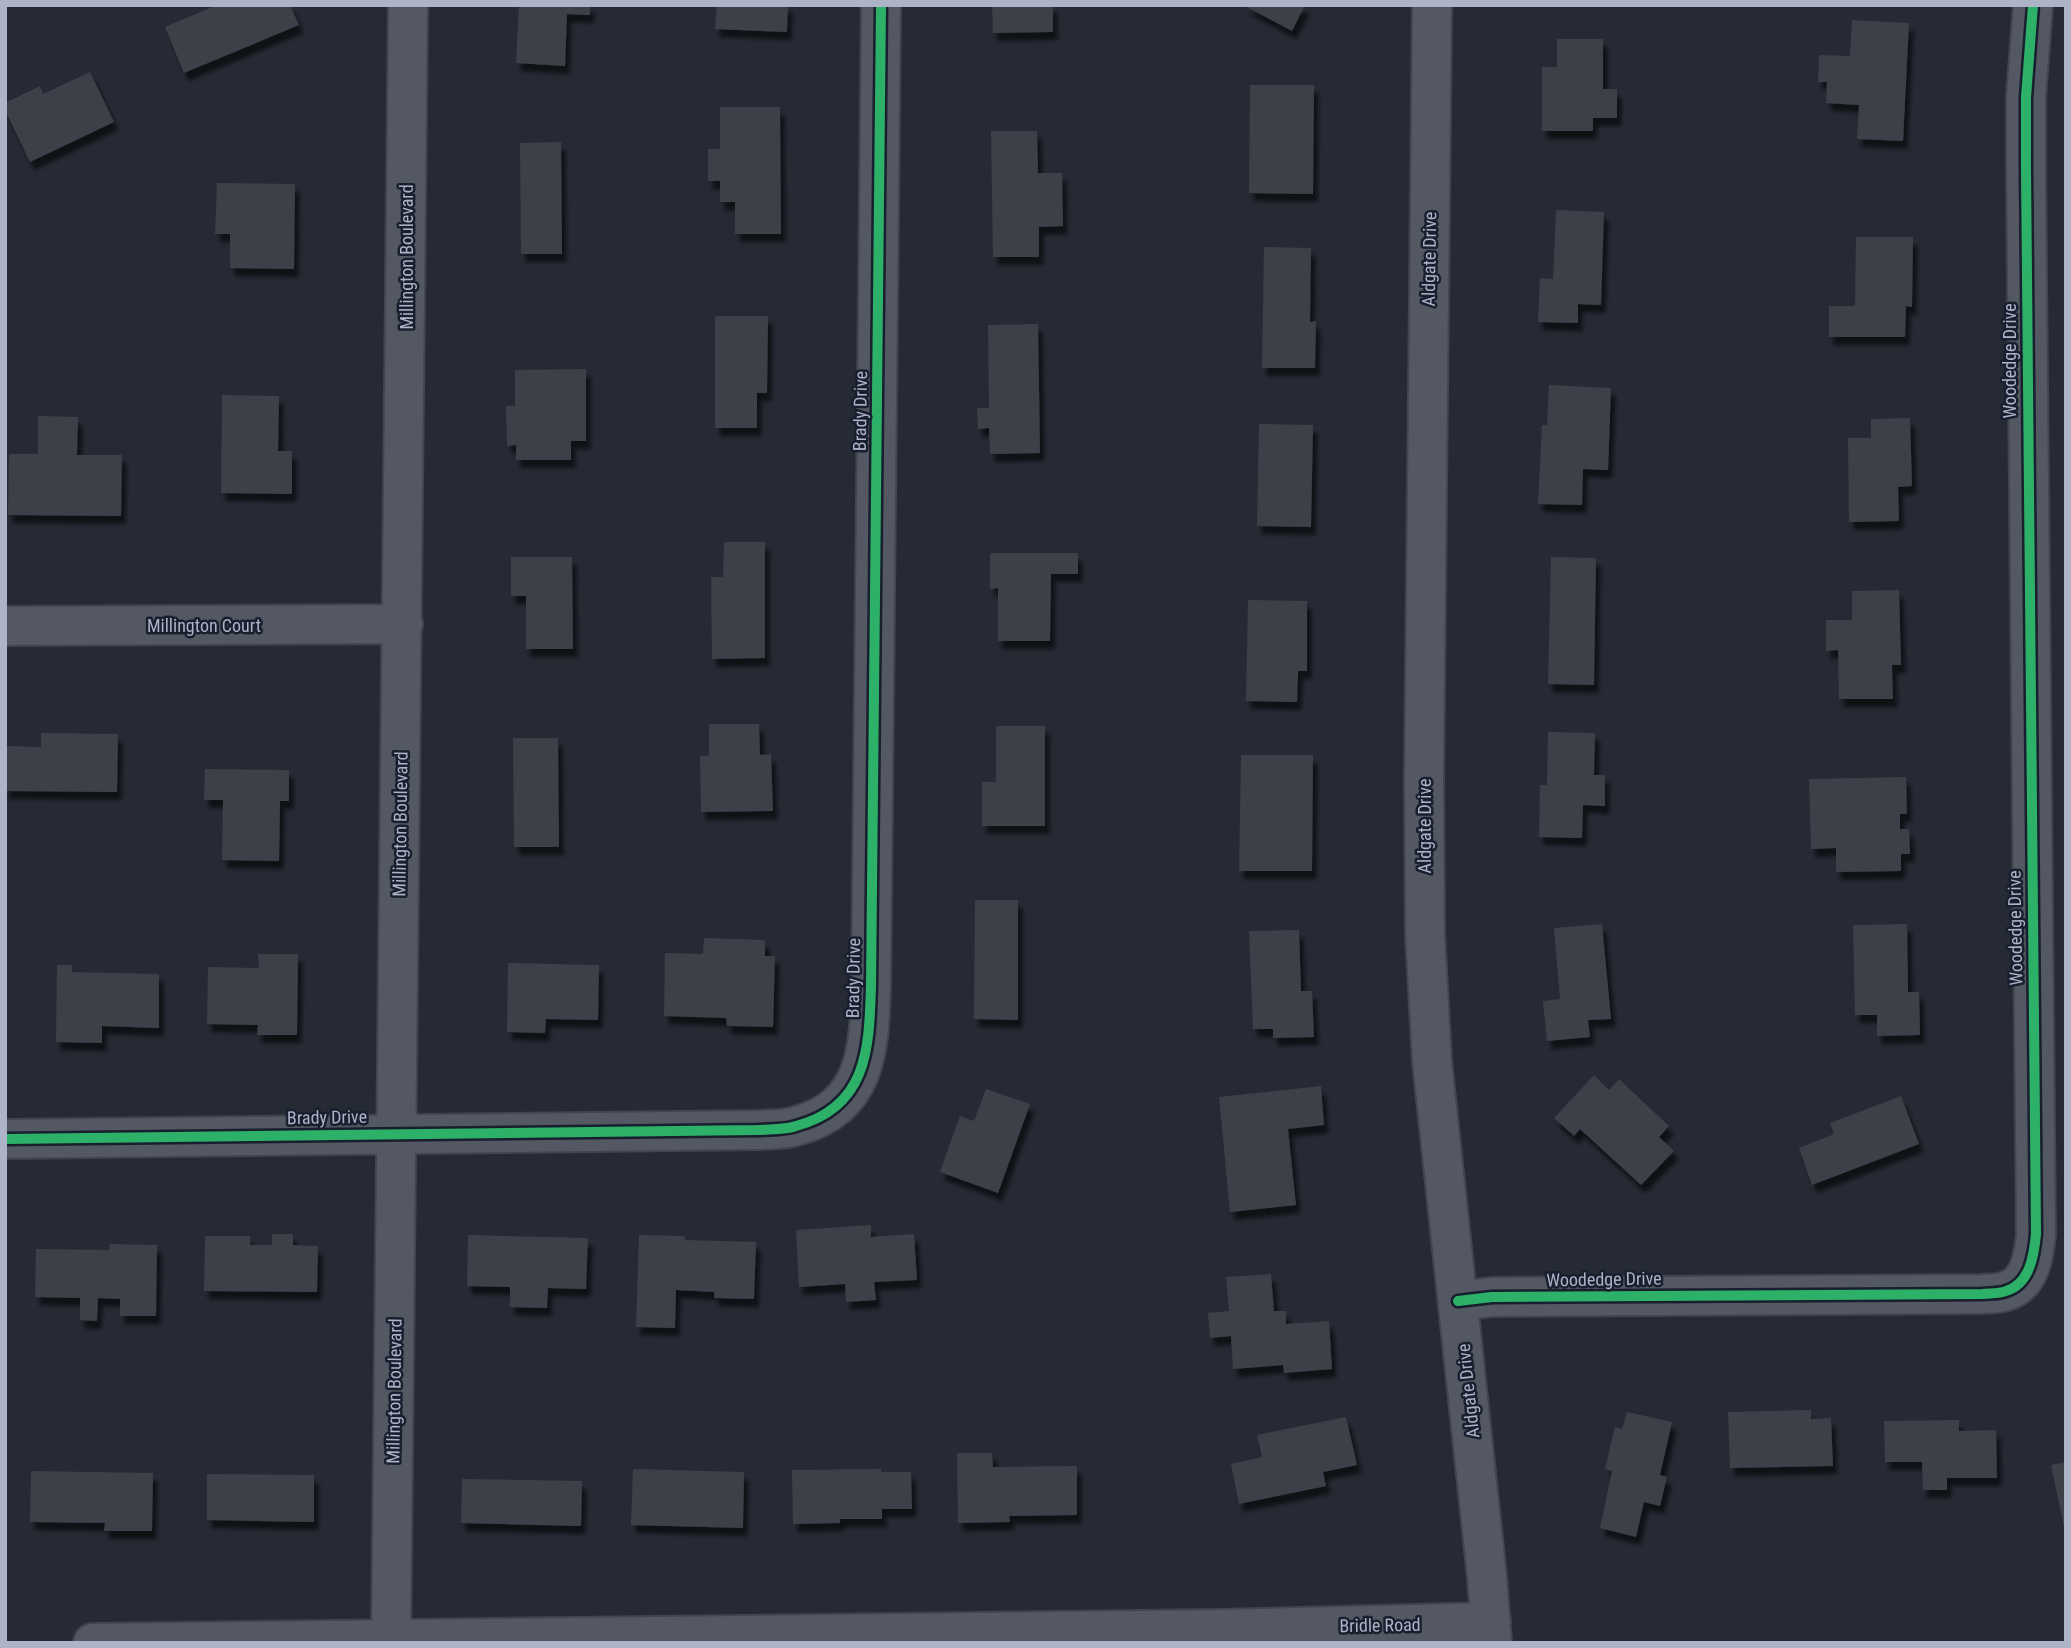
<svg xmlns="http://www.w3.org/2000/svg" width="2071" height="1648" font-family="'Roboto Condensed',sans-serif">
<defs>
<filter id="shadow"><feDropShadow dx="4.5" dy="8" stdDeviation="2" flood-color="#0009"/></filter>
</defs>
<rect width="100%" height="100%" fill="#252a34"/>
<path fill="#3c404a" filter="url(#shadow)" d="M217,5H290L299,25L184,73L165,27Z
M519,5H590V15L567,14L565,66L516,63Z
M717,5H788L787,32L715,29Z
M992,5H1053V32L993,33Z
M1243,5H1305L1292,31Z
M1852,20L1909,23L1903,141L1857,139L1859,105L1826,103L1827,82H1818L1819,55L1850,56Z
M1557,39H1603V89H1617V118H1593V131H1542V67H1557Z
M90,72L114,122L30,162L5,110V103L40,86L43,94Z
M1250,85H1314L1313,194L1249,193Z
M720,107H780L781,234H735V202H720V181H708V149H720Z
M991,131H1037L1038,173H1062L1063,226L1039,227V257H993Z
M561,142L562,254H521L520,143Z
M217,183L295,184L294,269L230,268V234H215Z
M1556,210L1604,212L1601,305L1578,304V323L1538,322L1540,278L1553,279Z
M1856,237H1913L1912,307L1906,306L1905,337H1829V306H1855Z
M1264,247L1311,248L1310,322L1316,321L1315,368H1262Z
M715,316H768L767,393H757V428H715Z
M1038,324L1040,453L990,454L989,428L978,429L977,408H989L988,325Z
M586,369V441H571V460H516V445L507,446L506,406H515V370Z
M1549,385L1611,388L1608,470L1583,469L1582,505L1538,504L1542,425H1547Z
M222,395L279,396L278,451H292V494L221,493Z
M38,416L78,417L77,455H122L121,516L8,515L9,454H38Z
M1910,418L1912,486L1898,487L1899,521L1849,522L1848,438H1871V419Z
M1259,424L1313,425L1311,527L1257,526Z
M724,542H765V658L712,659L711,577H723Z
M990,553H1078V574H1051L1050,641H998V588L990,589Z
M511,557H572L573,649H526V596H511Z
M1551,557L1596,558L1594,685L1548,684Z
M1899,590L1901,665H1892L1893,699H1839L1838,650L1826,651V620H1852V591Z
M1248,600L1307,601V671H1298L1297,702L1246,701Z
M709,724H759L760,755L771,754L773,811L701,812L700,756H709Z
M996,726H1045V826H982V782H996Z
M1548,732L1595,733L1594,775H1605V806L1583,805L1582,838L1539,837L1540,785H1547Z
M41,733L118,734L117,792L5,791L6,746L41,747Z
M513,738H558L559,847H514Z
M1241,755H1313L1312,871H1239Z
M205,769L289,770V801H280L279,861L222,860L223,800H204Z
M1906,777L1907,814H1900V829H1909L1910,854H1901V871L1836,872V848L1811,849L1809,779Z
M975,900H1018V1020L974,1019Z
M1602,924L1611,1019L1588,1020L1590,1037L1547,1041L1543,1001L1560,999L1554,928Z
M1907,924L1908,992H1919L1920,1035L1877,1036V1015H1855L1853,925Z
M1299,930L1301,991H1312L1314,1037L1273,1038V1029H1253L1249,931Z
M704,938L765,940V956H775L773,1027L727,1026L726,1018L664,1016L665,953L703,954Z
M258,954H298L297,1035H257L258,1025L207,1024L208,967L259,968Z
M508,963L599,965L598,1020L546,1019L545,1033L507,1032Z
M57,965H72V972L159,974V1028L102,1026V1043L56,1042Z
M1594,1075L1609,1090L1619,1079L1669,1126L1659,1137L1674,1151L1641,1185L1580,1129L1574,1136L1554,1118Z
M1321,1086L1324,1125L1288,1129L1296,1205L1230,1212L1219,1097Z
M986,1089L1030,1104L998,1193L940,1172L960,1116L974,1121Z
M1901,1096L1919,1144L1812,1185L1799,1148L1834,1134L1830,1123Z
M871,1225V1237L914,1234L917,1280L874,1282L876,1300L846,1302L845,1284L799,1287L796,1230Z
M272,1234H293V1245L318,1246L317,1292L204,1291L205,1236H250V1245H272Z
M468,1235L588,1238L586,1289L548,1288L547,1308L510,1307V1287L467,1286Z
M639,1235L685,1236V1240L756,1242L754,1299L714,1298V1292L676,1290L675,1328L636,1327Z
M110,1244L157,1245L156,1316H120V1299L98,1298L97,1321L80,1320V1298L35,1297L36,1249L109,1250Z
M1271,1274L1274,1311H1286V1324L1329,1321L1332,1369L1284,1373L1283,1365L1233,1369L1231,1336L1210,1338L1208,1313L1229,1311L1226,1277Z
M1811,1410V1419L1831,1418L1833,1466L1730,1468L1728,1412Z
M1627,1412L1672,1422L1660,1475L1667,1477L1660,1506L1644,1502L1636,1537L1600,1528L1612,1471L1605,1469L1615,1427L1622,1429Z
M1346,1417L1357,1465L1323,1472L1326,1486L1239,1504L1231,1464L1262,1457L1257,1435Z
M1959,1420V1431L1996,1430L1997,1478H1947V1490H1923L1922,1462H1885L1884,1421Z
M957,1453H992L993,1467L1077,1466V1515L1009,1516L1010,1522L958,1523Z
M2066,1462V1532H2065L2051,1465Z
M633,1469L744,1472L743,1528L631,1525Z
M881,1469V1472H911L912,1509H882V1519H840V1523L793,1524L792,1470Z
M31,1471L153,1473L152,1531H104L105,1523L30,1522Z
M207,1474L314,1475V1522L207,1520Z
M462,1479L582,1481L581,1526L461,1523Z"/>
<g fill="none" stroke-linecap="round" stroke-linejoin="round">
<defs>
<path id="minor" d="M1432,5L1424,778L1425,934L1432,1061L1487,1577L1492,1643
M5,626L403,624
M5,1139L758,1130C771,1129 785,1130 796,1126C868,1107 869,1048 871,986L881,5
M1458,1301L1492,1297L1982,1294C1990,1293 1999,1294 2006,1291C2030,1284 2034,1255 2036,1234L2026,170V97L2033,5
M93,1643L1221,1629L1491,1622
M391,1643L408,5"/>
</defs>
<use href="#minor" stroke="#41454d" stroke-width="42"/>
<use href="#minor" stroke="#545862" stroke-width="38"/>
<defs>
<path id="cycleway" d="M5,1139L758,1130C771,1129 785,1130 796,1126C868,1107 869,1048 871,986L881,5
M1458,1301L1492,1297L1982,1294C1990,1293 1999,1294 2006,1291C2030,1284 2034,1255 2036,1234L2026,170V97L2033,5"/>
</defs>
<use href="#cycleway" stroke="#181f2e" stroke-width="15"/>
<use href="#cycleway" stroke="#2db169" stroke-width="10"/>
</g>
<g text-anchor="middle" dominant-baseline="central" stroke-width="5" stroke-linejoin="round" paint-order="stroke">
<g font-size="18" fill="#adb4c7" stroke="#181f2e">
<text transform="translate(406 257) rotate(-90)">Millington Boulevard</text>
<text transform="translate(1429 259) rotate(-89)">Aldgate Drive</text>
<text transform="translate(2009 361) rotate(-90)">Woodedge Drive</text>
<text transform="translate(860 411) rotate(-89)">Brady Drive</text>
<text x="204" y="625">Millington Court</text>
<text transform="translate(400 824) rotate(-89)">Millington Boulevard</text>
<text transform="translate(1424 826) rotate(-90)">Aldgate Drive</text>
<text transform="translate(2015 928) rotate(-91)">Woodedge Drive</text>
<text transform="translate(853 978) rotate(-89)">Brady Drive</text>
<text transform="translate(327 1117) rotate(-1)">Brady Drive</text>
<text transform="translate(1604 1279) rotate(-1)">Woodedge Drive</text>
<text transform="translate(394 1391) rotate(-89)">Millington Boulevard</text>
<text transform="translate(1468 1391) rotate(-96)">Aldgate Drive</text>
<text transform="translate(1380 1625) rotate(-1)">Bridle Road</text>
</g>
</g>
<rect width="2071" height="1648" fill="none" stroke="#adb4c7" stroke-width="14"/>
</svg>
